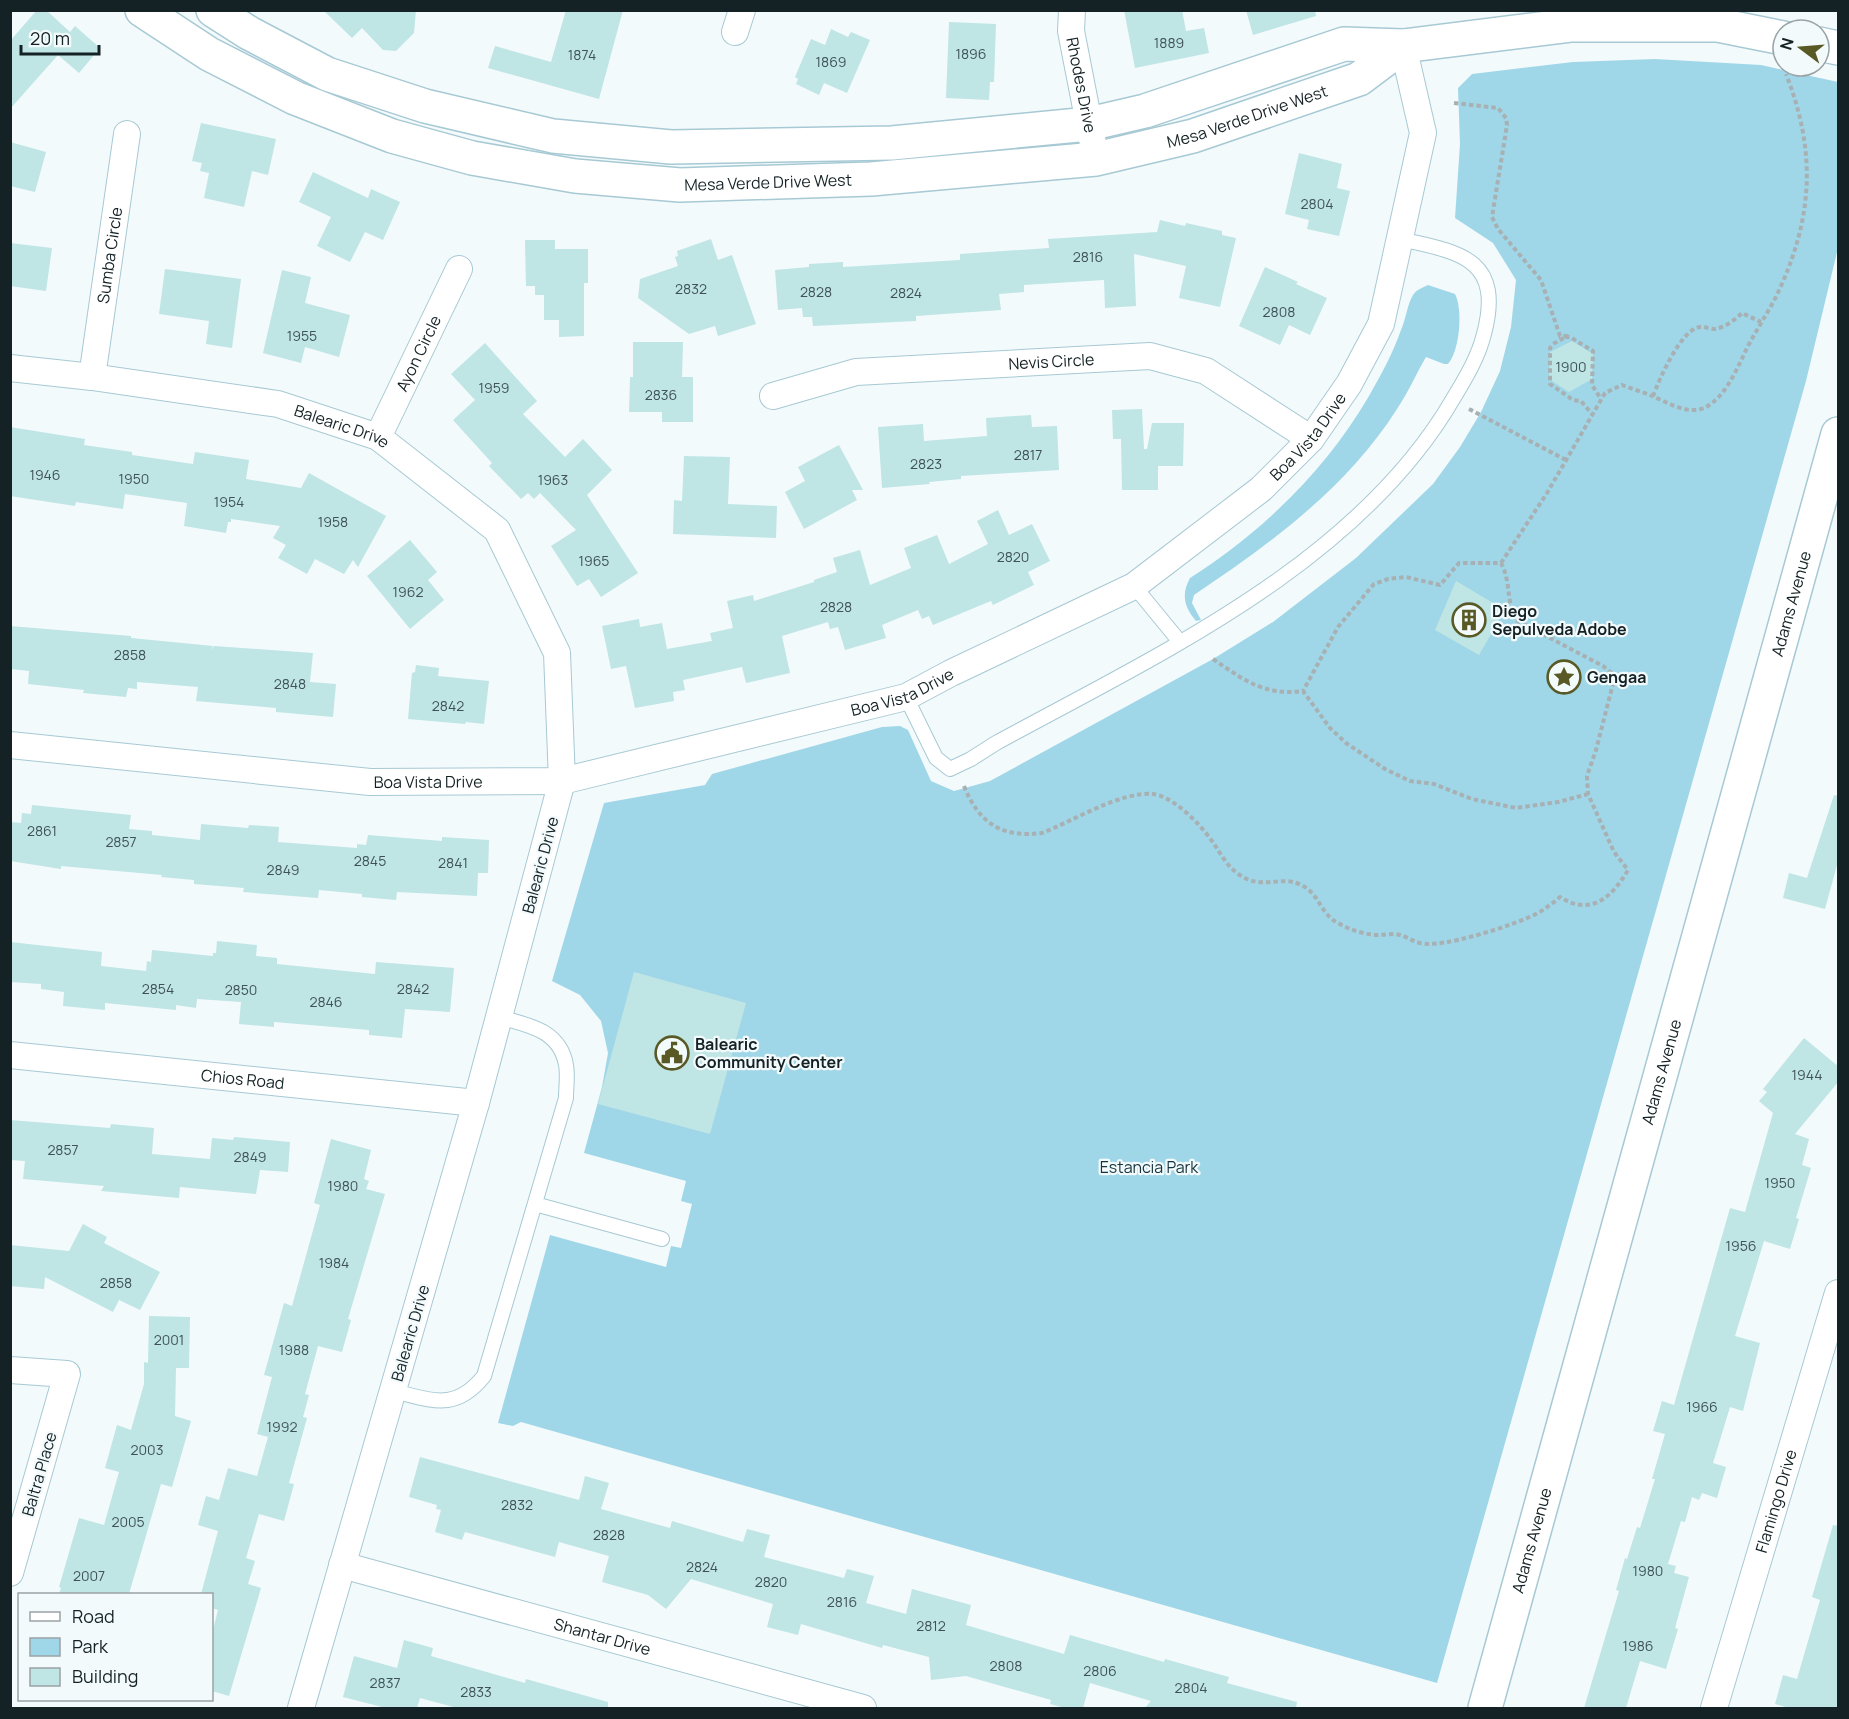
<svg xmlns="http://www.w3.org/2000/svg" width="1849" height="1719" font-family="Manrope,sans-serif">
<rect width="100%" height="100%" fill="#f3fafc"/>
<path fill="#a0d7e8" d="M1655,59L1761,65L1838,82V248L1806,381L1437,1683L521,1422L513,1426L498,1423L550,1235L666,1267L671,1246L681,1248L692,1204L681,1201L686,1181L584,1153L602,1087L608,1053L601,1021L580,995L552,981L604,803L705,785L712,774L882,727L900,726L908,730L931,781L954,791L990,781L1213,659L1273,622L1356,558L1433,484L1460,447L1481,412L1500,371L1511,327L1516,280L1493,243L1455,218L1460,144L1458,88L1472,74L1573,62Z
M1428,285L1455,294C1463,309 1460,350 1448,364H1444L1426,357C1416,374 1408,393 1397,409C1347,488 1270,544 1194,595L1192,603L1201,620L1196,621C1184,607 1181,594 1190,578C1262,532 1326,470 1369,396C1381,375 1393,353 1401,330C1406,319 1407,305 1413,295C1417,289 1422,288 1428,285Z"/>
<path fill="#bfe5e5" d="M37,10H46L70,32L75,26L100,48L79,73L58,55L10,109V41Z
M323,10H416L414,33L396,51L383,50L362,28L352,38Z
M566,10H623L599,99L488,68L495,46L551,62Z
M1124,10H1182L1186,31L1204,28L1209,53L1135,68Z
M1246,10H1315L1316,16L1253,35Z
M949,22L996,24L994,82H990L989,100L946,98Z
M831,29L848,37L851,32L870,40L847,93L824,83L819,95L796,84L798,79L795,77L811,39L825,45Z
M201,123L276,139L268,175L252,171L244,207L204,198L209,173L200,171L202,163L192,161Z
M10,142L46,152L35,192L10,186Z
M1299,153L1342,164L1337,188L1350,191L1339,236L1307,229L1309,220L1285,214Z
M313,172L368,198L371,189L400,202L383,240L365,232L350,262L317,246L331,217L299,202Z
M1160,220L1185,226L1186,223L1222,231V235L1236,238L1220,307L1179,298L1186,266L1134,254L1136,306L1105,308L1104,280L1024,285V292L999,294L1001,310L916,316V321L813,326L812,317H803L802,308L778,310L775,270L809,267V264L843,262V267L960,260V254L1049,248L1048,239L1157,232Z
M711,239L718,260L732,255L756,324L718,336L715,326L689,334L638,298L640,279L678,266L675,257L678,256L677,251Z
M525,240H555V249H588V283H584V336L559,337V320H544V295H535V286H526Z
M10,243L52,248L46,291L10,286Z
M1265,267L1298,282L1296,284L1327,298L1310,335L1289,325L1280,345L1239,326Z
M165,269L241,279L232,348L206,344L209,321L159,314Z
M282,270L311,277L305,303L350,315L339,357L305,347L301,363L263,353Z
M1572,341L1593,354L1592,379L1569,392L1549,379L1550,352Z
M633,342H683L682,377H693V422H662V412H629L630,377H633Z
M485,343L537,401L523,414L565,457L583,439L612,470L587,495L638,573L601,597L589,579L577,586L551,546L576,530L540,493L534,499L528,493L521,499L489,466L492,463L453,420L475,400L451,374Z
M1142,409L1144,449H1147L1152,423H1184L1183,466H1158V490H1122L1121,439H1113L1112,410Z
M1031,415L1032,427L1057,426L1059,470L961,476V479L929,482L930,484L882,488L878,427L923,424L924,441L987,436L986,418Z
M10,427L85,439L84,445L132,452V455L193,464L195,452L249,460L246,479L301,488L309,473L386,516L358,567L353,560L344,574L315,559L307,574L278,558L286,545L273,538L280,526L231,519V522H228L226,533L184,526L187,503L125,494L123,509L76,502L75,506L10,496Z
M839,445L863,490H852L857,500L804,529L785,492L805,481L798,467Z
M684,456L730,457L728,504L777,506L776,538L673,534L674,500L682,501Z
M998,510L1009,535L1032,524L1050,561L1028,572L1034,585L993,605L991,601L933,625L929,616L922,619L918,610L882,625L886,638L845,650L838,627L830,629L828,622L782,636L790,673L746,683L742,667L683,680L685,690L673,692L674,701L635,708L626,666L611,669L602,626L639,619L640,627L662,623L667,649L712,641L710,633L733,628L727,601L753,595L754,601L814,582V580L837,572L833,558L860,550L870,585L911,568L904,548L937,535L949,564L988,544L977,521Z
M410,540L437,572L428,580L444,600L410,629L367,576Z
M1456,581L1505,610L1479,655L1435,630Z
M10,626L131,636V638L213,646L212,650L214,646L313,653L310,682L336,684L333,717L276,712V708L196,701L198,687L137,682V689L128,688L126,697L83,693L84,690L28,684L29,671L10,669Z
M416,665L439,668L438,676L489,681L484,724L466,722L465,724L408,719L412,673L415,672Z
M1834,795L1839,796V858L1825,909L1783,898L1789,873L1807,878Z
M32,805L131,815L129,829L152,831V835L200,840L201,824L248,828L249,825L279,827L278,842L357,848V844L366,845L368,835L442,841V837L489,840L488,873H478L477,896L397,892L396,900L362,897V894L319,890L318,898L243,892L244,888L194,884V880L161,877L162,875L61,866V869L10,861V822L21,823L22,813L31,814Z
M217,941L257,945L256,956L277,958V964L375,974L376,962L454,968L450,1012L405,1009L402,1038L369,1035V1030L274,1022V1027L239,1024L241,1002L197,999L196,1008L176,1005V1010L105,1003V1010L63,1006L64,992L41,989V984L10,982V942L102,952L101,966L146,971L147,961L151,962L152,950L213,956V953H216Z
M634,972L746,1003L710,1134L598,1104Z
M1804,1038L1839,1067V1081L1795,1134L1809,1139L1802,1165L1811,1168L1796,1218L1799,1219L1790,1249L1764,1241L1735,1336L1760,1343L1743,1411L1730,1407L1713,1463L1726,1467L1717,1498L1702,1493L1699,1500L1692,1497L1685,1522L1681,1521L1668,1564L1676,1566L1674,1573L1689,1577L1675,1628L1678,1629L1666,1669L1640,1661L1626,1708H1584L1619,1591L1616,1590L1625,1558L1627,1559L1637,1527L1640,1528L1655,1479H1652L1665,1434L1653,1431L1662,1401L1674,1405L1730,1208L1745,1212L1773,1113L1759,1101L1767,1092L1763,1089Z
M10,1120L110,1128L111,1124L154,1128L152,1154L210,1159L212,1138L233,1140L234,1137L290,1142L288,1172L260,1170L256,1194L180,1187L179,1198L101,1191L104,1186L23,1179L25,1161L10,1160Z
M331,1139L371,1150L364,1179L369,1181L366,1189L385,1194L348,1319L351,1320L342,1352L318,1346L305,1394L309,1395L303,1417L307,1418L289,1483L294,1484L284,1521L259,1514L246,1558L255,1561L248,1584L261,1588L229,1696L212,1691V1634L218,1610L212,1608V1594H201L218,1531L198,1525L206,1496L219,1500L228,1468L257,1476L268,1437L257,1434L272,1377L264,1375L284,1303L292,1306L320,1205L314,1203Z
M83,1224L107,1237L104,1243L160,1272L140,1310L119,1300L113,1312L45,1277L44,1289L10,1286V1245L69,1251Z
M149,1316L190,1317L189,1368H176L175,1416L191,1421L172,1487L161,1484L129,1594H59L61,1588L59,1587L79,1518L104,1525L119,1472L105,1468L117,1425L131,1430L144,1384V1362L148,1363Z
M420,1457L579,1500L585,1476L609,1483L601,1509L670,1528L672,1521L743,1542L747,1529L770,1535L764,1557L844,1578L847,1569L874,1576L866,1603L906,1614L912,1589L971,1605L966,1625L1064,1654L1070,1635L1164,1662L1165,1659L1229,1677L1227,1683L1297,1702L1296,1708H1145L1151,1701L1090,1683L1083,1708H1065L1050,1704L1051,1700L966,1676L931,1680L929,1657L883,1645L882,1648L801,1624L798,1635L767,1627L773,1604L691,1579L666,1609L648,1595L602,1582L609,1556L559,1542L555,1557L465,1532L462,1540L435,1532L441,1510L436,1509L437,1505L409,1497Z
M1833,1525L1839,1526V1708H1789L1775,1704L1783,1675L1797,1679L1820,1600L1812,1597Z
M404,1640L433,1648L431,1656L525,1683L526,1679L608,1702V1708H457L420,1698L417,1708H386L343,1697L354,1656L397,1668Z"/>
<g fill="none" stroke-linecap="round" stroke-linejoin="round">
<defs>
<path id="lane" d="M1134,586L1180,642
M906,697L936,758L950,769L971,759L996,743C1157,655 1357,564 1453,399C1465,379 1478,358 1484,334C1504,258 1459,252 1400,239
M535,1204L662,1239
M393,1391C432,1400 455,1412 484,1376L566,1098C566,1087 568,1075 566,1065C560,1030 528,1025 499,1017"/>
<g id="street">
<path id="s1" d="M1072,10L1071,31L1096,159"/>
<path d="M735,32L742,10"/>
<path id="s2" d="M10,368L92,377L278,404L378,437L497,530L557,653L562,781L476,1103L301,1708"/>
<path id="s3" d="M92,377L127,134"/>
<path id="s4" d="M773,396L856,372L1150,356L1206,371L1311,439"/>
<path id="s5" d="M378,437L459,269"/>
<path id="s6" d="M10,745L370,782L562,781L906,697L951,673L1134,586L1261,489L1311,439L1349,384L1381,324L1423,133L1403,46"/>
<path id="s7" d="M10,1055L476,1103"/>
<path d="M10,1370L67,1374L10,1573"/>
<path id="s8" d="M342,1565L863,1708"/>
<path id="s9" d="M1714,1708L1838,1293"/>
</g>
<g id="secondary">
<path id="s10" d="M142,10L209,54L295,98L392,136L472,158L575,176L680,185L871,179L1096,159L1193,136L1359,79L1403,46"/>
<path d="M213,10L249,33L327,74L425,106L553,136L671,147L892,143L1089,124L1145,111L1344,44L1403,46L1572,25H1718L1783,38"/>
<path d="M1819,44L1838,48"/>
</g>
<g id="primary">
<path id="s11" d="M1485,1708L1838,434"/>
</g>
</defs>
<use href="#lane" stroke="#a7c9d4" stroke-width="16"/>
<use href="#street" stroke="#a7c9d4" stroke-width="28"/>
<use href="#secondary" stroke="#a7c9d4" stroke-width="36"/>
<use href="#primary" stroke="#a7c9d4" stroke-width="36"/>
<path stroke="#a7b0b3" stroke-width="4" stroke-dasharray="4.5 3" stroke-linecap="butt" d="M1454,103L1498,108L1506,118L1507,125L1492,217L1498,229L1541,280L1560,336H1567L1553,344L1550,348V384L1573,400L1581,401L1592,414
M1565,337H1570L1593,351L1592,385L1601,399
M1653,396C1659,380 1681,329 1700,327C1704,326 1709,329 1714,329C1724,328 1735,320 1742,313L1761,322
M1469,409L1566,460
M1501,563L1547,493L1605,393L1622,385C1632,389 1643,392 1652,396C1667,402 1687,415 1704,408C1726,398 1738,366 1748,346C1759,325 1772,307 1781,286C1814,212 1815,148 1786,74
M1213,659C1244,680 1264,696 1303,691L1330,728L1346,743L1385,769L1410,781L1434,784L1472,799L1516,808L1558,802L1588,794
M964,786C979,823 1001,838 1042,833C1073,821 1121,791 1153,794C1174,797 1200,824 1212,841C1220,852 1225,864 1237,873C1261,892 1280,874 1301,885C1320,894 1320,914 1338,923C1350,930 1363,934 1377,935C1383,935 1389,934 1395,934C1405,935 1411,941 1420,943C1441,949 1514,925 1534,915C1544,910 1552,904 1560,897C1591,917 1612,897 1628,870L1614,852L1588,794L1587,776L1596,750L1615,676L1603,666L1516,620C1506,601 1511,581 1501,563H1459L1440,585L1406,577L1388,579L1374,584L1338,627L1303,691"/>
<use href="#lane" stroke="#fff" stroke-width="14"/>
<use href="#street" stroke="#fff" stroke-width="26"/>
<use href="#secondary" stroke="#fff" stroke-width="33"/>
<use href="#primary" stroke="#fff" stroke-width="33"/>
</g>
<defs>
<symbol id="building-ring" viewBox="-11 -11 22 22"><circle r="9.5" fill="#f3fafc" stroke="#595926" stroke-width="1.5"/><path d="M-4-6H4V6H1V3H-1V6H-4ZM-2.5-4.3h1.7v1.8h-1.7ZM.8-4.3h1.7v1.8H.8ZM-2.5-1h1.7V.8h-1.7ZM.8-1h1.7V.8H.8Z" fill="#595926"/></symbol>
<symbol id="sight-ring" viewBox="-11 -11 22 22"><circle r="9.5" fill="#f3fafc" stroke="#595926" stroke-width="1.5"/><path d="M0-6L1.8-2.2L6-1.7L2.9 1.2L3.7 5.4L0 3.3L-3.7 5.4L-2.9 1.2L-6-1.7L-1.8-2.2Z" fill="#595926"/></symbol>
<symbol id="civic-ring" viewBox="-11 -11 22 22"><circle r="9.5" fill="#f3fafc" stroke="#595926" stroke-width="1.5"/><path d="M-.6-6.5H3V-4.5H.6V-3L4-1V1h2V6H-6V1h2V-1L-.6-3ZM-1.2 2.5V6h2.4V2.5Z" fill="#595926"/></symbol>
</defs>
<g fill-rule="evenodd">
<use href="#building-ring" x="1450" y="601" width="38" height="38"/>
<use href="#sight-ring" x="1545" y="658" width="38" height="38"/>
<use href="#civic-ring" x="653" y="1034" width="38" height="38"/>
</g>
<g text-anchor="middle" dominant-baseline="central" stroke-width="4.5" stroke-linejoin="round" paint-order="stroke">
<g font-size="14" fill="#3f5255">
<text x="1169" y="42">1889</text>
<text x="971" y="53">1896</text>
<text x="582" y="54">1874</text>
<text x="831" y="61">1869</text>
<text x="1317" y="203">2804</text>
<text x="1088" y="256">2816</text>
<text x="691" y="288">2832</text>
<text x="816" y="291">2828</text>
<text x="906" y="292">2824</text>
<text x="1279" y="311">2808</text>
<text x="302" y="335">1955</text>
<text x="1571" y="366">1900</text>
<text x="494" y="387">1959</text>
<text x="661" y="394">2836</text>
<text x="1028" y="454">2817</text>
<text x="926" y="463">2823</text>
<text x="45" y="474">1946</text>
<text x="134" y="478">1950</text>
<text x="553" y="479">1963</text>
<text x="229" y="501">1954</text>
<text x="333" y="521">1958</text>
<text x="1013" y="556">2820</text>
<text x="594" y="560">1965</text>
<text x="408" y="591">1962</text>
<text x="836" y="606">2828</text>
<text x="130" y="654">2858</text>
<text x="290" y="683">2848</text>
<text x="448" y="705">2842</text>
<text x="42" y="830">2861</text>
<text x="121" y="841">2857</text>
<text x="370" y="860">2845</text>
<text x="453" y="862">2841</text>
<text x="283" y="869">2849</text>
<text x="158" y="988">2854</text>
<text x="413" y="988">2842</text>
<text x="241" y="989">2850</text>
<text x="326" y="1001">2846</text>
<text x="1807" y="1074">1944</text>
<text x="63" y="1149">2857</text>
<text x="250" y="1156">2849</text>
<text x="1780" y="1182">1950</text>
<text x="343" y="1185">1980</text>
<text x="1741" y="1245">1956</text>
<text x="334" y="1262">1984</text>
<text x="116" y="1282">2858</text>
<text x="169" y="1339">2001</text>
<text x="294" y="1349">1988</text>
<text x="1702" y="1406">1966</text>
<text x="282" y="1426">1992</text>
<text x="147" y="1449">2003</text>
<text x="517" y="1504">2832</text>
<text x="128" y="1521">2005</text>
<text x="609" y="1534">2828</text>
<text x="702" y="1566">2824</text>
<text x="1648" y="1570">1980</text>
<text x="89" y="1575">2007</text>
<text x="771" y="1581">2820</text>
<text x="842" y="1601">2816</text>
<text x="931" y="1625">2812</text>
<text x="1638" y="1645">1986</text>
<text x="1006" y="1665">2808</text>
<text x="1100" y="1670">2806</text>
<text x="385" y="1682">2837</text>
<text x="1191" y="1687">2804</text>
<text x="476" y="1691">2833</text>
</g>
<g font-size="16" fill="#142125" stroke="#f3fafc">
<text stroke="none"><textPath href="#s1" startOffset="76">Rhodes Drive</textPath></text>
<text stroke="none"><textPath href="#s10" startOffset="1148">Mesa Verde Drive West</textPath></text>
<text stroke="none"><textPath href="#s10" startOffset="662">Mesa Verde Drive West</textPath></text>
<text stroke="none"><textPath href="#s3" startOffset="123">Sumba Circle</textPath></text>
<text stroke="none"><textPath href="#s5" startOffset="93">Ayon Circle</textPath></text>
<text stroke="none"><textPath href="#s4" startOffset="282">Nevis Circle</textPath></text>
<text stroke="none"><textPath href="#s2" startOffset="338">Balearic Drive</textPath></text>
<text stroke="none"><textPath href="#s6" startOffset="1392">Boa Vista Drive</textPath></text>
<text stroke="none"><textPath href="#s11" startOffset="1146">Adams Avenue</textPath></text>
<text stroke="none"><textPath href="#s6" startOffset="906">Boa Vista Drive</textPath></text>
<text stroke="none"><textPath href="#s6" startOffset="420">Boa Vista Drive</textPath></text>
<text transform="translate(540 865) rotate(-75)">Balearic Drive</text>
<text stroke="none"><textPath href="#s11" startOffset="660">Adams Avenue</textPath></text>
<text stroke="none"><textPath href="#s7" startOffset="234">Chios Road</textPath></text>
<text transform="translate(410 1333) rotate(-74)">Balearic Drive</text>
<text transform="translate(39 1474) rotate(-74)">Baltra Place</text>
<text stroke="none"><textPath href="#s9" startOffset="216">Flamingo Drive</textPath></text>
<text stroke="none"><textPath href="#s11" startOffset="174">Adams Avenue</textPath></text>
<text stroke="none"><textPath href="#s8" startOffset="270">Shantar Drive</textPath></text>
</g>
<g font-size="16" font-weight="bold" fill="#142125" stroke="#f3fafc" text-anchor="start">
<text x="1492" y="611">Diego<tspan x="1492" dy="18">Sepulveda Adobe</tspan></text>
<text x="1587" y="677">Gengaa</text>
<text x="695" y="1044">Balearic<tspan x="695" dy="18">Community Center</tspan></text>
</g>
<g font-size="16" fill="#16343c" stroke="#f3fafc">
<text x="1149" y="1167">Estancia Park</text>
</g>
</g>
<rect width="1849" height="1719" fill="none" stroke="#142125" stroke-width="24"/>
<rect x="18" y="1593" width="195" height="108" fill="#f3fafc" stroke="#9aa3a6" stroke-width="1.5"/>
<rect x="30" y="1612" width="30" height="9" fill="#ffffff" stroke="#9aa3a6" stroke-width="1.5"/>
<text x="72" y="1623" font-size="18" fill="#142125">Road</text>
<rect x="30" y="1638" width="30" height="18" fill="#a0d7e8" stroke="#9aa3a6" stroke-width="1.5"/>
<text x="72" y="1653" font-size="18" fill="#142125">Park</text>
<rect x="30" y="1668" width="30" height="18" fill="#bfe5e5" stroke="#9aa3a6" stroke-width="1.5"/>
<text x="72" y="1683" font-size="18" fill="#142125">Building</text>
<g transform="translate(1801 48) rotate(286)"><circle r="28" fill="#f3fafc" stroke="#9aa3a6" stroke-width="1.5"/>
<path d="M0-4.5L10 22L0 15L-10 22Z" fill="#595926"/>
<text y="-9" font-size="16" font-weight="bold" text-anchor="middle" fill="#142125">N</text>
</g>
<path d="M21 45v9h78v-9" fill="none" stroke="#142125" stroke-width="3"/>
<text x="30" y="45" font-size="18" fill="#142125" stroke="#f3fafc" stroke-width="4.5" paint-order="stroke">20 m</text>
</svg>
